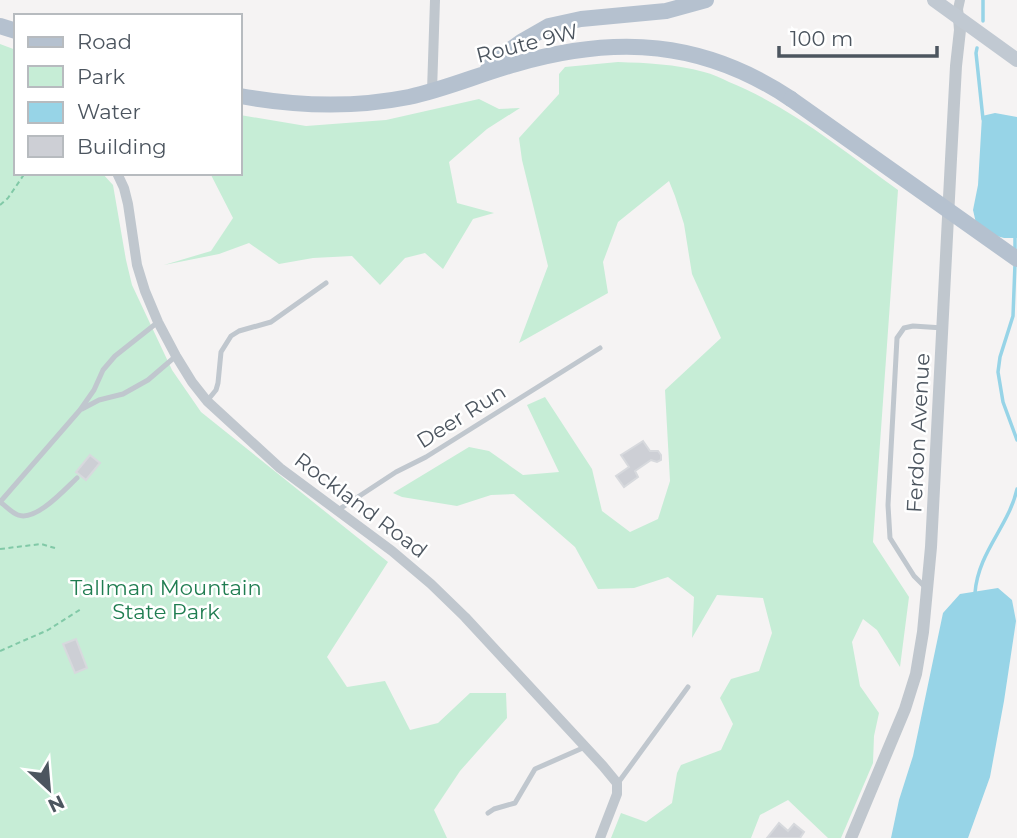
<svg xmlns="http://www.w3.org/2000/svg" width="1017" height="838" font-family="Montserrat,sans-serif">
<rect width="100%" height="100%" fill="#f5f3f3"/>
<path fill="#c6edd6" d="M0,44L16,50V173H102L113,185L126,260L132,285L172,370L201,412L388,562L327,657L347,687L385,681L410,730L438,723L470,693H506L507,718L460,771L434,810L447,838H0Z
M618,62C647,63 675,64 704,72C712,74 721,78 729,82C791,107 844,151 898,190L873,542L909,597L900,667L877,630L863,619L852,642L860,686L879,713L874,736L873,763L841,838H828L788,800L760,815L751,838H611L621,813L646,822L672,803L677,773L681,765L721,750L733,724L720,698L731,679L759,671L772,633L763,598L717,595L692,638L694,597L668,577L634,588L598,589L575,547L514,494L491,495L457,506L402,497L393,493L469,447L489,451L523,475L559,472L527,405L545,397L592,469L602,511L630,532L658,519L670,481L665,390L721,338L692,274L684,224L675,196L669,181L618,222L603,262L608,293L519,343L548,266L522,160L519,138L559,94V74L565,67Z
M479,99L499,109L520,108L487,129L449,162L457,203L494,213L473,219L443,269L425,253L405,258L380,285L352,256L313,258L279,264L249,243L219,254L164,265L211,251L233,218L210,173H240V115L306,126L386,120Z"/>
<path fill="#97d4e7" d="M995,113L1017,117V238H1004L989,234L976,223L973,210L978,185L982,116Z
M998,588L1012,600L1016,621L1004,701L990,777L968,838H891L899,800L913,756L943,613L960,594Z"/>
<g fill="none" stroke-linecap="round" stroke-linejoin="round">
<path stroke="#97d4e7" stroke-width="3.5" d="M983,0V21
M977,48L976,53L983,119
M1015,253V236
M1015,264L1013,316L1000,357L998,372L1003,402L1017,440
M975,593C978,552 1009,526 1017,489"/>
</g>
<path fill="#cdcfd5" stroke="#d7d9dd" stroke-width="2" d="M643,441L650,451H658L661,455V460L657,462L651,460L635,471L638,477L624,487L616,476L629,467L621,455Z
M90,455L100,463L86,480L76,472Z
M76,639L87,668L75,673L63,644Z
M779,823L788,831L794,824L804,832L800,838H767Z"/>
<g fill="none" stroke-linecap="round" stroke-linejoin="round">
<path stroke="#81c9a7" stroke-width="2" stroke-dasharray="5 3.5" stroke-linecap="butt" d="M0,205L8,198L25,173
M0,549L41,544L55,548
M0,651L48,630L81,609"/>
<path stroke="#c0c7ce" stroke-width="5" d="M207,401L216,390L218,383L221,352L231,336L239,331L271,322L326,283
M82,409L99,400L123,394L148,380L176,356
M0,502L80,410L94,390L103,370L115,356L158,322
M0,502C6,506 12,513 18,515C36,522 65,489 77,478
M338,510L396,472L426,457L600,348
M925,587L914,576L890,538L888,505L897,338L904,328L913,326L943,328
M618,783L688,687
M488,813L494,809L515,803L535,769L585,747"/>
<path stroke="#c0c7ce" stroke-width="10" d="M959,18L958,9L960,0
M432,91L435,0
M117,173L124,188L128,204L137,265L145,291L158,322L176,356L192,382L207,401L280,468L392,551L431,584L465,617L603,766L617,783V794L600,838"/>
<path stroke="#c0c7ce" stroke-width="12" d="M851,838L905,709L916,674L923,632L931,547L951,159L956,66L960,30L959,18"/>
<path stroke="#c1c9d2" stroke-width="14" d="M934,0L1017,60"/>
<path stroke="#b5c1cf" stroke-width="16" d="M0,26L16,31
M487,71L493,62L521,42L549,26L581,19L666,11L706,0
M240,96C295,106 354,108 409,97C446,89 480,74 516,64C616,35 703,40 791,99"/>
<path stroke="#b5c1cf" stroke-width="16" d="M791,99L1017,259"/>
</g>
<g text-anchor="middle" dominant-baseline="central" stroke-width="5" stroke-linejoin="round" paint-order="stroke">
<g font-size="21" fill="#4c555f" stroke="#fff">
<text transform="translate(527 43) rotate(-14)">Route 9W</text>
<text transform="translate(461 416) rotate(-32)">Deer Run</text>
<text transform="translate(918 433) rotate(-87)">Ferdon Avenue</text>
<text transform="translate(361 505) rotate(37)">Rockland Road</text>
</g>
<g font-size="21" fill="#207d51" stroke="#fff">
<text x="166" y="587">Tallman Mountain<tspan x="166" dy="24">State Park</tspan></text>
</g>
</g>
<rect x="14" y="14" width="228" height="161" fill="#ffffff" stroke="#b7bbbf" stroke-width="2"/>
<rect x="28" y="37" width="35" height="10" fill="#b5c1cf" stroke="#b7bbbf" stroke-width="2"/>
<text x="77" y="49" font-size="21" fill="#4c555f">Road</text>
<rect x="28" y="66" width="35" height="21" fill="#c6edd6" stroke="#b7bbbf" stroke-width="2"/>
<text x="77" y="84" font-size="21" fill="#4c555f">Park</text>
<rect x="28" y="102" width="35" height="21" fill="#97d4e7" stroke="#b7bbbf" stroke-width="2"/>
<text x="77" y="119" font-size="21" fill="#4c555f">Water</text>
<rect x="28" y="136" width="35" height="21" fill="#cdcfd5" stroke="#b7bbbf" stroke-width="2"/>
<text x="77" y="154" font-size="21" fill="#4c555f">Building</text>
<g transform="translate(49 789) rotate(154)" stroke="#ffffff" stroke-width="5" paint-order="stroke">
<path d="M0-5L12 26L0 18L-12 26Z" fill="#4c555f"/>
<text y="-10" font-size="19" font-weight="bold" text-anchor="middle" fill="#4c555f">N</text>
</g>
<path d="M779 46v10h158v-10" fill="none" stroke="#4c555f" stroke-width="3.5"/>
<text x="790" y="46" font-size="21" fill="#4c555f" stroke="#ffffff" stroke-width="5" paint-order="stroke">100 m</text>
</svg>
